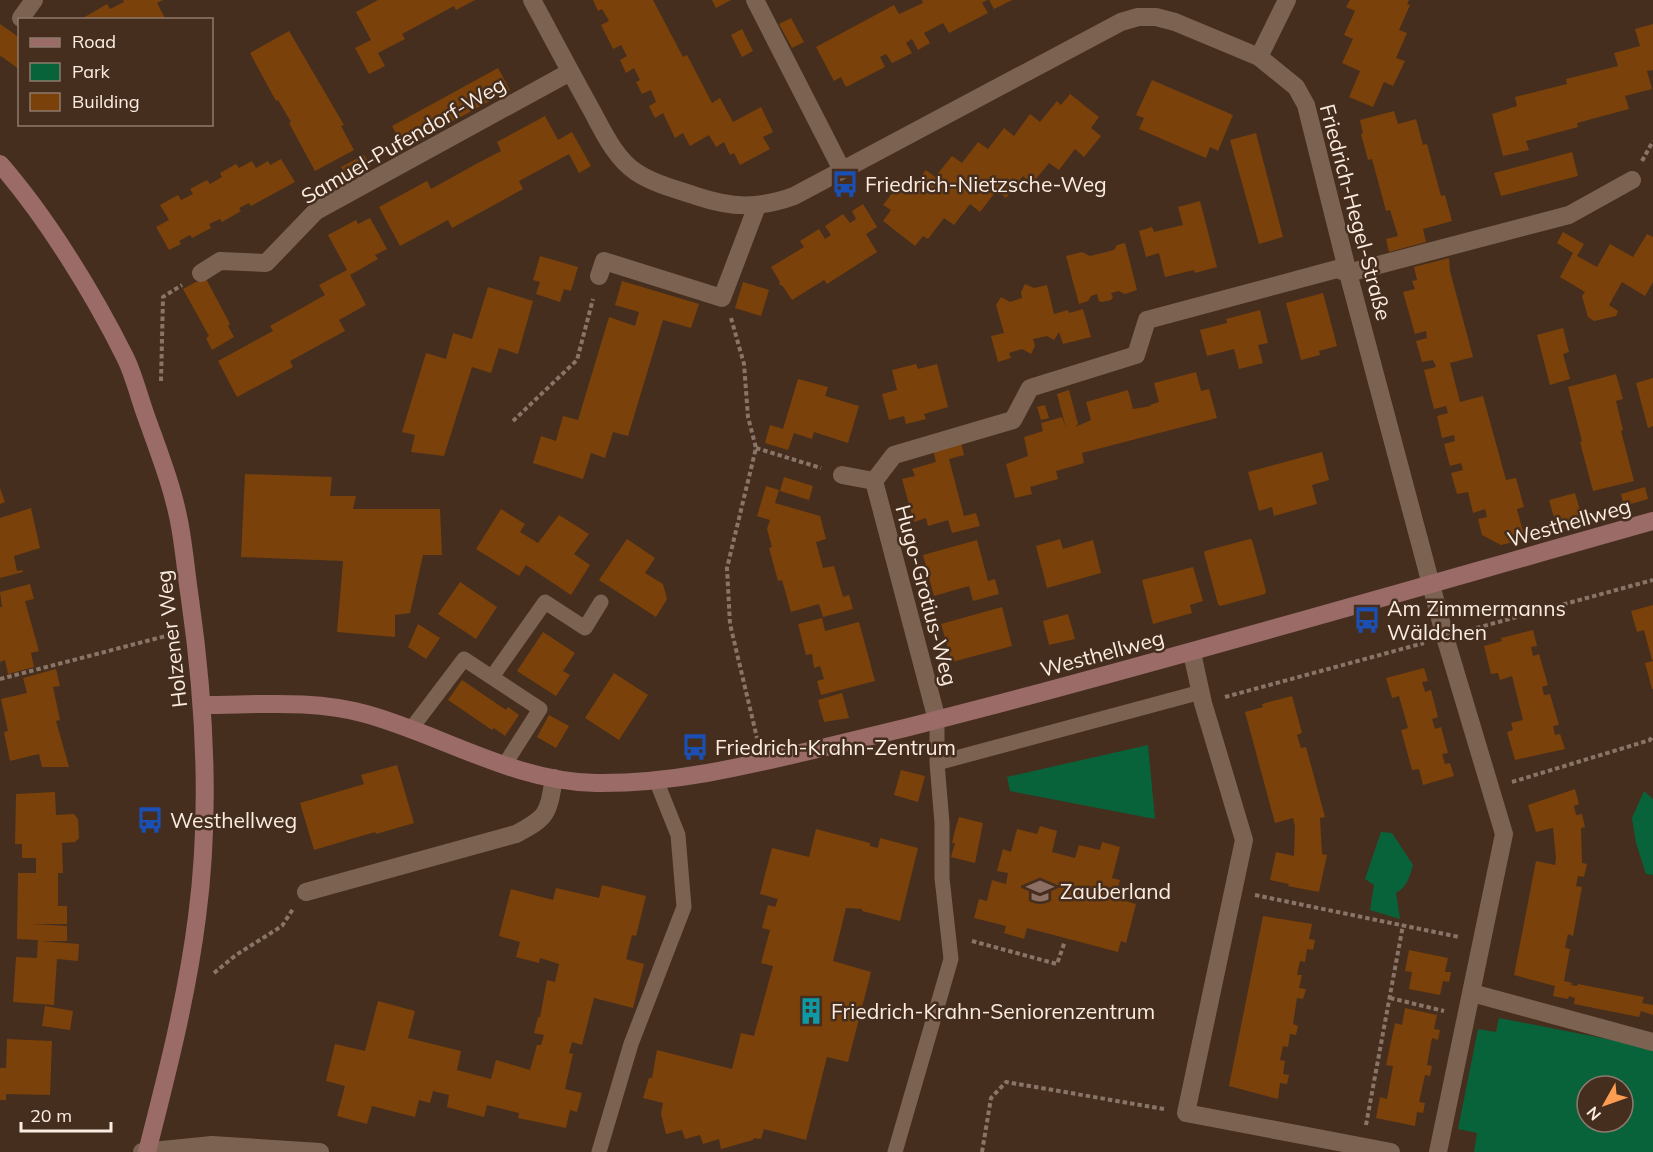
<svg xmlns="http://www.w3.org/2000/svg" width="1653" height="1152" font-family="Mulish,sans-serif">
<rect width="100%" height="100%" fill="#452e1e"/>
<path fill="#09633a" fill-rule="evenodd" d="M1148,745L1155,819L1010,791L1007,777Z
M1644,791L1653,799V875L1646,874L1636,843L1632,818Z
M1381,832L1392,833L1413,865C1410,876 1407,887 1396,893L1400,919L1370,910L1374,885L1365,879Z
M1499,1018L1653,1048V1152H1474L1477,1133L1458,1129L1478,1029L1496,1032ZM1587,1086H1623V1122H1587Z"/>
<path fill="#7b410a" d="M123,0H163L157,3L166,20H84L83,18L107,4L110,9L124,2Z
M378,0H475L456,10L454,6L402,34L405,39L378,53L385,66L369,74L355,48L371,40L356,12Z
M593,0H653L683,57L687,55L712,103L720,98L733,122L761,107L773,132L763,137L770,149L740,165L734,153L730,155L724,142L716,147L709,135L690,146L683,133L675,138L663,113L655,118L649,106L656,102L651,90L642,94L636,82L640,80L634,68L626,73L620,60L627,56L621,45L613,49L601,25L609,21L602,9L598,11Z
M712,0H731L716,8Z
M922,0H987L982,3L988,13L949,33L943,23L924,33L930,43L918,50L912,39L906,43L912,53L892,63L886,54L880,57L885,67L846,87L841,77L834,81L816,47L894,5L899,14L923,3Z
M989,0H1012L994,9Z
M1350,0H1409L1407,4L1410,5L1399,30L1407,33L1396,58L1405,61L1393,86L1384,82L1373,107L1349,97L1360,71L1342,63L1353,39L1344,35L1355,11L1346,7Z
M791,18L804,42L792,48L779,24Z
M0,24L20,38V70L1,56L0,57Z
M1653,24V70L1647,71L1652,89L1625,96L1629,109L1577,123L1578,127L1526,141L1529,150L1503,156L1492,114L1517,106L1515,97L1567,84L1566,79L1618,66L1614,53L1640,46L1635,29Z
M742,29L753,51L742,57L731,35Z
M289,31L344,125L341,126L354,150L315,171L289,123L291,122L278,100L276,101L250,53Z
M498,68L510,90L404,148L392,126Z
M1152,80L1233,115L1218,151L1210,147L1206,158L1139,129L1144,118L1136,115Z
M1070,94L1099,117L1091,128L1101,136L1084,157L1075,149L1059,170L1049,163L1032,184L1023,176L1006,198L997,190L980,212L970,204L954,225L944,218L928,239L923,236L915,246L883,221L891,210L883,205L900,183L909,191L926,170L935,177L952,156L962,163L978,142L988,149L1004,128L1014,136L1030,114L1040,122L1057,101L1061,105Z
M1394,111L1398,124L1416,119L1423,145L1427,144L1441,196L1445,195L1452,221L1423,229L1426,242L1389,252L1386,239L1398,236L1390,210L1386,211L1372,159L1368,160L1361,134L1363,133L1360,120Z
M545,116L558,140L572,132L591,166L579,173L569,154L519,181L523,189L452,228L448,220L400,246L379,207L427,181L431,189L478,163L501,151L497,142Z
M1256,133L1283,237L1259,244L1230,140Z
M1572,152L1578,176L1501,196L1494,173Z
M364,155L371,166L347,179L341,167Z
M281,159L295,182L251,206L249,203L239,208L241,211L222,222L220,219L209,224L211,228L192,238L190,235L179,241L181,244L169,250L156,227L169,220L160,205L178,195L181,200L193,194L190,189L207,180L210,184L222,177L220,173L236,164L239,168L252,161L256,168L268,161L270,165Z
M1200,201L1217,267L1195,273L1194,270L1165,277L1159,253L1146,257L1139,231L1152,227L1154,232L1183,225L1178,207Z
M863,204L877,227L866,234L877,252L827,284L824,280L792,300L782,285L781,286L779,283L780,282L771,267L804,247L800,241L819,229L825,239L831,235L825,226L843,214L850,223L856,219L852,211Z
M370,218L387,249L375,255L378,259L350,275L366,305L339,320L345,331L290,361L293,367L237,397L218,361L273,331L270,326L325,295L319,285L347,270L328,235L356,220L358,224Z
M1563,232L1584,244L1577,256L1597,267L1610,244L1633,257L1647,234L1653,237V282L1645,296L1622,282L1609,305L1618,311L1616,316L1594,321L1588,317L1582,296L1585,292L1560,277L1573,253L1557,243Z
M1125,243L1137,290L1125,294L1119,291L1111,293L1113,297L1111,300L1102,302L1099,301L1097,294L1091,296L1088,301L1079,304L1066,256L1082,252L1090,256L1114,250L1117,245Z
M540,256L578,267L571,291L564,289L560,302L536,294L540,282L533,280Z
M1449,258L1450,271L1473,357L1450,363L1460,402L1483,396L1506,480L1516,478L1524,507L1517,509L1525,539L1501,545L1482,535L1478,519L1487,517L1485,509L1473,513L1468,492L1457,494L1451,473L1463,470L1461,463L1450,466L1444,444L1455,441L1454,435L1442,438L1437,416L1448,413L1446,406L1434,409L1424,370L1436,367L1433,360L1422,362L1416,341L1427,338L1426,331L1415,334L1403,292L1415,289L1412,281L1417,280L1414,267Z
M205,277L230,324L228,326L234,337L212,350L206,338L209,336L183,289Z
M622,281L699,304L691,328L663,320L628,436L613,432L605,458L591,453L583,479L533,463L541,436L556,441L563,416L578,420L609,317L635,326L639,312L615,305Z
M743,282L769,290L761,316L735,308Z
M1025,284L1034,288L1047,285L1054,314L1068,310L1069,313L1083,309L1091,337L1063,344L1059,332L1054,340L1047,336L1033,339L1035,346L1031,354L1022,349L1009,353L1011,358L998,362L991,336L1004,333L996,305L1001,297L1010,302L1022,298L1021,292Z
M488,287L533,301L518,354L499,348L491,373L472,367L444,456L411,452L415,435L402,432L426,353L446,359L453,333L472,339Z
M1323,293L1337,346L1319,351L1320,355L1301,360L1286,303Z
M1260,310L1268,343L1258,345L1263,363L1239,369L1234,349L1207,356L1200,330L1227,323L1226,319Z
M1563,328L1569,352L1563,354L1570,379L1550,385L1537,335Z
M916,364L918,369L937,364L948,407L924,414L926,419L906,424L904,416L889,420L882,394L897,390L892,370Z
M1196,372L1201,391L1209,389L1217,418L1082,453L1084,463L1056,471L1058,479L1030,487L1032,494L1015,498L1006,464L1028,456L1024,437L1043,431L1041,423L1062,417L1066,428L1057,394L1069,390L1078,424L1075,427L1091,420L1086,402L1128,390L1133,409L1151,406L1150,405L1159,402L1154,383Z
M1616,374L1623,399L1616,401L1623,430L1621,431L1634,481L1593,491L1580,442L1582,441L1568,387Z
M1653,378V426L1648,428L1636,383Z
M798,379L828,387L825,396L859,406L848,443L814,432L812,439L794,433L788,450L765,443L770,425L783,429Z
M1045,405L1049,418L1041,420L1037,407Z
M961,442L964,455L949,459L964,516L976,513L980,526L952,533L948,520L928,526L926,518L914,522L902,479L915,476L912,469L936,462L933,450Z
M1322,452L1329,480L1312,485L1317,504L1274,516L1272,507L1259,511L1248,472Z
M245,474L332,477L330,496H356L353,509H440L442,555H423L410,613L395,615V637L337,632L343,561L241,557Z
M784,477L813,486L809,500L780,491Z
M766,486L779,490L775,503L820,516L826,539L816,542L823,568L834,566L843,597L849,595L853,609L823,617L819,604L791,612L782,580L778,581L769,548L772,547L767,529L770,520L757,516Z
M1645,487L1648,499L1624,506L1621,494Z
M0,488L5,502L0,504Z
M1575,493L1584,524L1558,531L1549,500Z
M31,508L40,548L14,556L17,571L22,570L23,572L0,578V518Z
M501,509L525,524L520,532L538,543L559,515L589,534L574,554L590,565L571,595L526,565L519,576L476,549Z
M627,539L655,558L645,573L663,584L667,599L656,617L599,580Z
M1060,539L1063,549L1093,540L1101,573L1047,588L1036,546Z
M1250,539L1252,540L1266,591L1265,594L1220,606L1218,604L1204,553L1205,551Z
M977,540L988,581L995,579L999,594L973,601L969,586L934,596L923,555Z
M1193,567L1203,601L1190,605L1192,613L1153,624L1142,580Z
M460,582L497,607L476,639L438,614Z
M30,584L34,599L25,601L39,651L31,653L34,667L8,674L5,660L0,662V607H2L0,592Z
M1653,605V660H1652L1644,630L1637,632L1631,611Z
M1002,607L1012,646L952,662L941,624Z
M1068,614L1075,639L1049,645L1043,621Z
M822,618L825,631L859,622L875,681L821,695L817,681L824,679L820,666L814,668L812,654L806,655L798,624Z
M418,624L440,638L426,659L408,647Z
M1533,630L1537,646L1531,647L1533,656L1539,654L1548,685L1542,687L1544,695L1550,694L1559,725L1553,726L1555,735L1560,734L1565,749L1515,760L1507,732L1513,730L1511,723L1523,720L1512,676L1500,680L1498,673L1491,674L1484,646L1502,641L1501,638Z
M543,632L575,653L563,671L570,675L556,696L517,671Z
M1653,661V689H1652L1645,663Z
M1424,668L1428,681L1422,682L1425,692L1431,690L1438,717L1432,719L1435,729L1441,727L1448,753L1442,754L1445,764L1450,763L1454,776L1423,785L1419,769L1412,770L1401,730L1408,728L1399,696L1392,698L1386,678Z
M56,669L60,686L53,687L60,720L56,721L69,767H42L39,754L10,761L4,732L8,731L1,699L27,693L23,678Z
M614,673L648,695L619,740L585,718Z
M462,680L506,710L508,707L519,715L505,736L494,728L492,730L448,700Z
M842,693L849,718L824,722L818,700Z
M1292,696L1302,733L1297,735L1301,748L1306,747L1325,817L1320,818L1322,854L1327,855L1319,892L1288,886L1289,884L1270,880L1276,852L1294,856L1295,826L1293,818L1275,823L1245,712L1263,707L1262,704Z
M549,715L569,726L556,748L537,737Z
M397,765L414,823L376,834L375,832L314,850L300,803L364,784L361,775Z
M901,770L925,776L918,802L894,795Z
M1575,789L1579,804L1574,806L1576,815L1582,814L1585,827L1581,828L1582,863L1587,864L1584,877L1578,876L1576,886L1582,887L1573,936L1568,934L1565,948L1570,949L1564,981L1572,983L1571,985L1577,986L1578,984L1644,997L1642,1003L1653,1005V1015L1641,1011L1639,1017L1574,1004L1575,998L1569,996L1568,999L1553,996L1555,986L1514,975L1536,861L1555,865L1556,858L1553,828L1536,832L1528,805Z
M55,792L56,815L74,814L78,819L79,838L75,842L62,843L63,873H58V906H67V924H31L67,926V941H40L79,944L78,961L57,959L54,1005L13,1002L16,957L37,958L38,940L17,939L18,873H36V858H22V844H15L16,794Z
M959,817L983,823L975,863L951,857L955,843H952L955,830Z
M1040,826L1057,831L1052,852L1075,858L1079,845L1100,850L1102,842L1120,847L1112,878L1120,880L1115,898L1136,904L1126,943L1121,941L1118,952L1027,928L1024,939L1004,933L1006,926L974,918L979,899L987,901L992,880L1006,884L1008,873L997,871L1003,849L1011,852L1017,829L1037,834Z
M816,829L870,843V846L878,848L880,838L918,848L900,921L862,911V909L846,908L833,961L871,972L848,1062L827,1057L806,1140L764,1129L761,1139L754,1138L753,1140L721,1149L719,1139L703,1144L700,1135L685,1139L682,1130L666,1134L661,1114L663,1103L643,1098L649,1078H652L657,1050L732,1069L741,1033L754,1036L773,966L761,963L770,930L762,928L768,905L775,907L778,899L760,894L772,848L809,857Z
M602,885L646,896L636,936L632,935L626,959L644,964L633,1008L594,998L582,1045L572,1042L569,1053L573,1054L565,1089L582,1093L577,1112L570,1110L566,1128L518,1118L519,1113L487,1105L484,1117L447,1107L449,1095L433,1091L430,1103L419,1100L415,1117L372,1106L367,1124L337,1116L345,1086L326,1081L335,1044L365,1051L378,1001L415,1011L408,1038L461,1051L457,1070L491,1079L496,1060L530,1070L537,1045H541L544,1035L534,1033L538,1017H540L547,980L555,982L559,964L540,958L539,963L516,957L520,942L499,936L511,889L553,900L556,888L599,898Z
M1263,916L1312,924L1309,939L1315,940L1313,950L1307,949L1305,962L1300,961L1297,975H1302L1299,988L1306,989L1303,999L1297,998L1293,1024L1298,1026L1296,1035L1290,1034L1288,1047L1283,1046L1280,1060L1285,1061L1283,1074L1289,1075L1287,1084L1280,1083L1278,1099L1229,1086Z
M1409,950L1448,958L1445,972H1451L1449,982L1443,981L1440,995L1409,989L1412,972L1405,971Z
M45,1006L73,1011L70,1030L42,1026Z
M1405,1008L1437,1015L1434,1029L1440,1030L1438,1040L1432,1038L1427,1065L1432,1066L1430,1076L1425,1075L1419,1102L1425,1103L1423,1113L1417,1112L1415,1126L1376,1118L1380,1097L1387,1099L1393,1066L1386,1065L1395,1023L1402,1025Z
M7,1039L52,1041L50,1095L6,1094V1100H0V1068H6Z"/>
<g fill="none" stroke-linecap="round" stroke-linejoin="round">
<path stroke="#897568" stroke-width="4" stroke-dasharray="4.5 3" stroke-linecap="butt" d="M1642,161L1653,141
M731,318L744,364L748,417L756,448L727,568L730,624L757,738
M161,381L163,297L182,285
M513,421L577,360L593,299
M756,448L821,468
M1469,630L1653,580
M0,679L170,635
M1225,697L1424,643
M1512,782L1650,740L1653,735
M1255,895L1459,937
M972,941L1057,964L1065,941
M214,973L236,955L282,926L293,909
M1390,998L1444,1011
M1366,1125L1403,925
M982,1152L991,1098L1006,1082L1164,1109"/>
<path stroke="#7c6251" stroke-width="15" d="M492,677L545,602L585,628L601,602
M411,729L464,659L540,709L505,764
M937,763L1201,692
M599,1152L631,1044L684,907L678,835L656,780
M895,1152L951,959L942,878V823L937,763V720"/>
<path stroke="#7c6251" stroke-width="18" d="M532,0C552,37 571,73 591,109C603,131 615,158 636,172C654,184 676,189 696,196C732,208 758,209 794,196L1121,22L1138,17H1156L1175,22L1259,57L1296,87L1306,105L1348,273L1445,637L1504,834L1438,1152
M755,0L842,170
M21,18L34,0
M1259,57L1287,0
M201,273L220,261L266,263L316,211L570,72
M599,276L604,261L722,298L757,206
M842,475L874,481L937,720
M874,481L894,455L1013,420L1030,388L1136,355L1147,320L1337,269L1348,273L1569,215L1632,180
M1192,653L1203,703L1244,840L1186,1113L1391,1152
M306,892L516,834C548,817 548,814 554,778
M1472,993L1653,1042
M142,1152L212,1145L320,1152"/>
<path stroke="#9a6b67" stroke-width="18" d="M0,164C47,218 93,293 125,357C134,375 139,397 146,416C158,450 172,485 179,521C184,546 186,573 190,599C205,704 211,811 197,917C187,996 167,1074 147,1152
M202,705C256,705 314,699 366,714C442,735 515,782 596,783C674,784 750,765 826,747C882,734 938,720 994,705C1214,647 1433,583 1653,521"/>
</g>
<defs>
<symbol id="bus-bare" viewBox="-9 -9 18 18"><path d="M-5-6H5V4H4V6H2V4H-2V6H-4V4H-5ZM-3.5-4V0h7V-4ZM-3.5 1.2v1.5H-2V1.2ZM2 1.2v1.5H3.5V1.2Z" fill="#1a4fb4" stroke="#452e1e" stroke-width="2.5" paint-order="stroke"/></symbol>
<symbol id="school-bare" viewBox="-9 -9 18 18"><path d="M0-5L7-2L0 1L-7-2ZM-4 1L0 2.5L4 1V4Q0 6-4 4Z" fill="#8d6e63" stroke="#452e1e" stroke-width="2.5" paint-order="stroke"/></symbol>
<symbol id="building-bare" viewBox="-9 -9 18 18"><path d="M-4-6H4V6H1V3H-1V6H-4ZM-2.5-4.3h1.7v1.8h-1.7ZM.8-4.3h1.7v1.8H.8ZM-2.5-1h1.7V.8h-1.7ZM.8-1h1.7V.8H.8Z" fill="#0f9aa8" stroke="#452e1e" stroke-width="2.5" paint-order="stroke"/></symbol>
</defs>
<g fill-rule="evenodd">
<use href="#bus-bare" x="826" y="165" width="38" height="38"/>
<use href="#bus-bare" x="1348" y="601" width="38" height="38"/>
<use href="#bus-bare" x="676" y="728" width="38" height="38"/>
<use href="#bus-bare" x="131" y="801" width="38" height="38"/>
<use href="#school-bare" x="1021" y="872" width="38" height="38"/>
<use href="#building-bare" x="792" y="992" width="38" height="38"/>
</g>
<g text-anchor="middle" dominant-baseline="central" stroke-width="5" stroke-linejoin="round" paint-order="stroke">
<g font-size="21" fill="#fbece2" stroke="#452e1e">
<text transform="translate(403 140) rotate(-30)">Samuel-Pufendorf-Weg</text>
<text transform="translate(1356 212) rotate(75)">Friedrich-Hegel-Straße</text>
<text transform="translate(1569 522) rotate(-16)">Westhellweg</text>
<text transform="translate(927 595) rotate(75)">Hugo-Grotius-Weg</text>
<text transform="translate(171 639) rotate(-97)">Holzener Weg</text>
<text transform="translate(1102 653) rotate(-15)">Westhellweg</text>
</g>
<g font-size="21" fill="#fbece2" stroke="#452e1e" text-anchor="start">
<text x="865" y="184">Friedrich-Nietzsche-Weg</text>
<text x="1387" y="608">Am Zimmermanns<tspan x="1387" dy="24">Wäldchen</tspan></text>
<text x="715" y="747">Friedrich-Krahn-Zentrum</text>
<text x="170" y="820">Westhellweg</text>
<text x="1060" y="891">Zauberland</text>
<text x="831" y="1011">Friedrich-Krahn-Seniorenzentrum</text>
</g>
</g>
<rect x="18" y="18" width="195" height="108" fill="#452e1e" stroke="#8e7a6c" stroke-width="1.5"/>
<rect x="30" y="38" width="30" height="9" fill="#9a6b67" stroke="#8e7a6c" stroke-width="1.5"/>
<text x="72" y="48" font-size="18" fill="#fbece2">Road</text>
<rect x="30" y="63" width="30" height="18" fill="#09633a" stroke="#8e7a6c" stroke-width="1.5"/>
<text x="72" y="78" font-size="18" fill="#fbece2">Park</text>
<rect x="30" y="93" width="30" height="18" fill="#7b410a" stroke="#8e7a6c" stroke-width="1.5"/>
<text x="72" y="108" font-size="18" fill="#fbece2">Building</text>
<g transform="translate(1605 1104) rotate(230)"><circle r="28" fill="#452e1e" stroke="#8e7a6c" stroke-width="1.5"/>
<path d="M0-4.5L10 22L0 15L-10 22Z" fill="#fc9d52"/>
<text y="-9" font-size="16" font-weight="bold" text-anchor="middle" fill="#fbece2">N</text>
</g>
<path d="M21 1122v9h90v-9" fill="none" stroke="#fbece2" stroke-width="3"/>
<text x="30" y="1122" font-size="18" fill="#fbece2" stroke="#452e1e" stroke-width="4.5" paint-order="stroke">20 m</text>
</svg>
